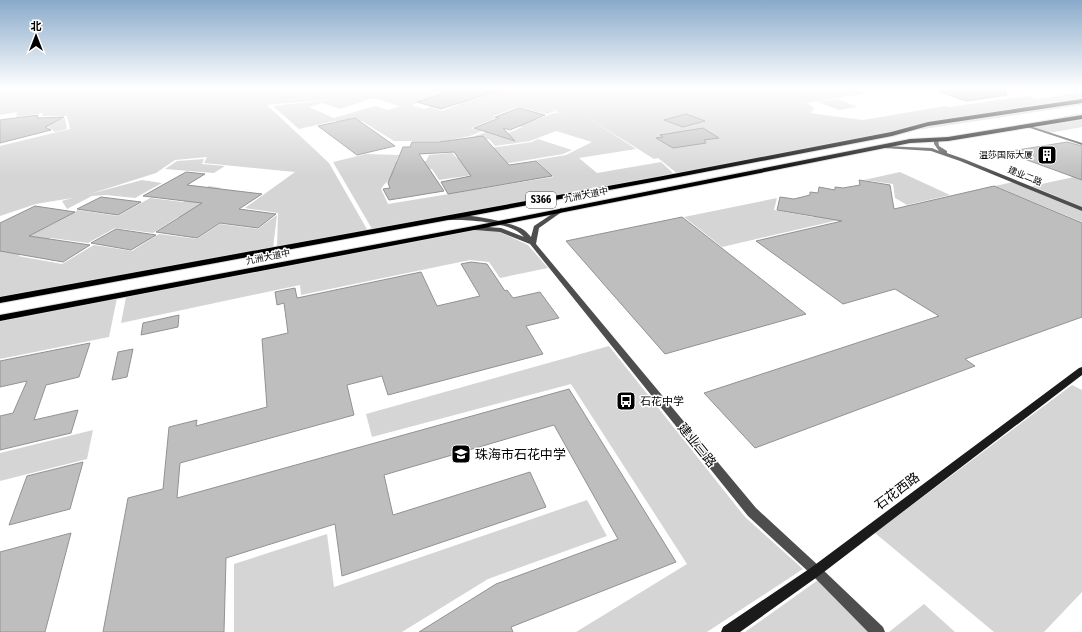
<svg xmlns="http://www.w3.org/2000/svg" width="1082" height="632" font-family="'Fira Sans Condensed','Noto Sans SC',sans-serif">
<rect width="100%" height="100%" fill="#fff"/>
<path fill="#d5d5d5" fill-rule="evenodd" d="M0,88H461L412,105L424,109L430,107L442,111L460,104L449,101L463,96L473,99L491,91L474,88H855L868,93L806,103L815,108L810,113L863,120L945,106L949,107L1027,96L1038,99L1082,92V105L891,134L679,175L658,158L654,159L585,116L636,149L579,158L597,173L661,162L674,174L372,229L333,162L366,154L399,155L396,161H426L429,155L452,153L457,158L491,154L506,170L439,180L432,169C412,172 393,171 381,189L388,204L553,177L536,160L566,155L592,142L556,131L530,141L495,146L489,139L475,141L472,137L492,130L505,135L522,127L510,123L525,117L535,120L554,113L567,114L559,113L539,101L555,111L547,114L518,107L493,116L496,118L471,128L482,131L470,136L444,141H394L362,121H334L299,129L273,106L344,98L267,105L329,163L368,231L277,248L278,213L245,208L295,172L204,163L207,157L175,160L156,173L90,194L142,180L162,183L135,198L106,195L92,196L67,209L62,201L72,198L36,204L0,216V146L70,129L67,116H42L43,113L16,117L17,112L0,115ZM373,98L400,106L388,110L375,106L334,118L309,107L322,103L340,109Z
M838,99L858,107L839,110L818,102Z
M1082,113V127L1049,133L1024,124Z
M65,118L67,129L55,132L48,127L21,133Z
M538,139L572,150L563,154L504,164L490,148L532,142Z
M204,159L202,164L225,166L214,173L165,169L177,161Z
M900,172L950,195L907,205L895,198L893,184L864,180Z
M1074,177L1082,180V207L1032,186Z
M1013,182L1082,210V222L995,186Z
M209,186L221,188L200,201L238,206L214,222L178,217L153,233L115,228L88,243L51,238L18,256L62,264L94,245L132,251L159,234L197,239L220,224L258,229L277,215L273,248L0,298V244L22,233L49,226L78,210L118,216L150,198L183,202Z
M777,198L774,210L813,217L815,210L886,209L722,247L684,217Z
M473,230L500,232L528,245L548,268L500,278L489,262L470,260L301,295L300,285L121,323L126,297Z
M117,298L109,337L0,359V320Z
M609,346L745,517L803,569L707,632H576L687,564L571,384L372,437L366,414Z
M1072,385L1082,390V592L1044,632H994L875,533Z
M93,430L87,459L0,481V453Z
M587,500L607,536L488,579L402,632H234V564L327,534L334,587Z
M818,580L870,632H745Z
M924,604L955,632H889Z"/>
<path fill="#bebebe" stroke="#929292" d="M444,88H498V90L441,109L417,102L443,94Z
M966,88H1006L1007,95L966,101L938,91Z
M519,108L545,115L510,130L503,128L515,141L474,128L499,118L495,117Z
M686,114L705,121L683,127L664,120Z
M38,115L37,118L64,117L45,127L51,130L0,143V120Z
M355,118L395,146L357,155L318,126Z
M703,128L719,138L704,140L706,143L673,148L656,138L663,137L660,135Z
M483,136L509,165L536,161L552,176L448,194L441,182L471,176L454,152L419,154L444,191L389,200L383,189L390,188L388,183L403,147H410L412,142H439Z
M1067,142L1082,146V180L1005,152Z
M186,172L205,174L187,185L262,194L239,209L276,214L258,228L220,223L197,238L156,232L202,203L143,196Z
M859,180L890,185L894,209L994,186L1082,223V317L965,359L975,366L755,448L704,393L939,316L895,289L843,304L756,241L842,221L777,210L780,197L794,199L810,195V192L818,193L819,187L835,190V187L843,188L860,185Z
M101,197L141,202L118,215L77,209Z
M35,206L75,212L29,236L90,245L63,262L0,251V223Z
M682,217L806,314L665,354L566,241Z
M116,229L156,235L131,250L91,243Z
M471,262L487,264L505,291L507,290L513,298L540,292L559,318L526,326L543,354L388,395L382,376L347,385L354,415L180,463L177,498L569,389L676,562L511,627L513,632H419L496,584L618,539L554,425L384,475L393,515L530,472L546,507L342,576L335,524L226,558L224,632H103L128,498L163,489L169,427L197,420L196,426L267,407L262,339L288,333L284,303L277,305L275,292L295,288L297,298L421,272L437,306L480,296L461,264Z
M179,315L178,327L141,335L143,323Z
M90,343L79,377L46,385L34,420L78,410L71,433L0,450V416L13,413L27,381L0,387V361Z
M133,349L127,377L112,380L118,352Z
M83,462L70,509L9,525L27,476Z
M71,533L45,632H0V552Z"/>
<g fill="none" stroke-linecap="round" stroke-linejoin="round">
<defs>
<path id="primary" d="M1082,99V103L928,126L892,136L663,180L0,303V297L663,176L891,132L928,122Z
M1082,115V119L948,141L910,143L474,230L0,321V315L474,226L910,139L948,137Z"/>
</defs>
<use href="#primary" stroke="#dbdbdb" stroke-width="2"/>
<path fill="#4e4e4e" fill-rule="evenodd" d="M1027,125L1082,143V145L1027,127Z"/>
<path fill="#4e4e4e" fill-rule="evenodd" d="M934,138H938L939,146L947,151V153L964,159L1082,207V211L960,161L931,151L884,148L882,147L884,146L932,148L939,151L934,144Z
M561,208L564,210L563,211L539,228L536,244L756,508L820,567L883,627L885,632H868L812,575L748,516L530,244L500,232L474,230L471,228L474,226L501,228L524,237C511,221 468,220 448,220L445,218C456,210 512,222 524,230C527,232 529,235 531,237L534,226Z"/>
<path fill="#1b1b1b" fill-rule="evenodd" d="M1082,367V375L820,575L740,632H721L723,627L812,567L1079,368Z"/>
<use href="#primary" fill="#000" fill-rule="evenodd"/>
</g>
<linearGradient id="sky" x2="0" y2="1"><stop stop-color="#89aaca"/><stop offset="0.5" stop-color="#fff"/><stop offset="1" stop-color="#fff" stop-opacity="0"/></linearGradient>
<rect width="1082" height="176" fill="url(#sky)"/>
<defs>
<symbol id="building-square" viewBox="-11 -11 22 22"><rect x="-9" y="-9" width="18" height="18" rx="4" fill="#000" stroke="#fff"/><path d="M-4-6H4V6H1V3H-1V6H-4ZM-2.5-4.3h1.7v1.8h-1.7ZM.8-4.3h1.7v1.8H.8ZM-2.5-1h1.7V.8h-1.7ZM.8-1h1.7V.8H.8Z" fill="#fff"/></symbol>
<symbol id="bus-square" viewBox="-11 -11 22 22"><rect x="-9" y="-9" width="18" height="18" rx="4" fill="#000" stroke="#fff"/><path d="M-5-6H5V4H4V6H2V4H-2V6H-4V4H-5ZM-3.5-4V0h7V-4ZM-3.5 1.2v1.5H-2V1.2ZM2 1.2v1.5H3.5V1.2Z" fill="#fff"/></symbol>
<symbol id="school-square" viewBox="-11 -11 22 22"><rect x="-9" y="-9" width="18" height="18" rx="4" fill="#000" stroke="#fff"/><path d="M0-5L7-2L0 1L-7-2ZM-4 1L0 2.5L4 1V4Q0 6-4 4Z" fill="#fff"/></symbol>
</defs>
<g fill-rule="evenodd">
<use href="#building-square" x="1036" y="144" width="22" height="22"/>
<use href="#bus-square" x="615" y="390" width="22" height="22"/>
<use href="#school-square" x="450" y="443" width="22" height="22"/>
</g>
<g text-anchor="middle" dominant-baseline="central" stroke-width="3" stroke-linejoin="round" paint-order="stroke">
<g font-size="9" fill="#000" stroke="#fff" text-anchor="end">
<text x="1033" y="155">温莎国际大厦</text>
</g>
<g font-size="9" fill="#000" stroke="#fff">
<text transform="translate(1025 176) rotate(22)">建业二路</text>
<text transform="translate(586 195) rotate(-11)">九洲大道中</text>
<text transform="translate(268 257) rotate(-11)">九洲大道中</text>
</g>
<rect fill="#fff" stroke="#4c4c4c" stroke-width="1" x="526" y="192" width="30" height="16" rx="3"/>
<g font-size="10" font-weight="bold" fill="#000">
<text x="541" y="200">S366</text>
</g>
<g font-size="11" fill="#000" stroke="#fff" text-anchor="start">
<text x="640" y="401">石花中学</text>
</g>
<g font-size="13" fill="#000" stroke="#fff">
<text transform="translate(697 445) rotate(51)">建业三路</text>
<text transform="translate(897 491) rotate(-37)">石花西路</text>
</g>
<g font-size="13" fill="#000" stroke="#fff" text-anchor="start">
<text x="475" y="454">珠海市石花中学</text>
</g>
</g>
<g transform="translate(36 36)" stroke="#ffffff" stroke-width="3" paint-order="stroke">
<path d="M0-3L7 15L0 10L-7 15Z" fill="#000000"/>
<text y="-6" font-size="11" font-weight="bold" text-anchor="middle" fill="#000000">北</text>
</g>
</svg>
